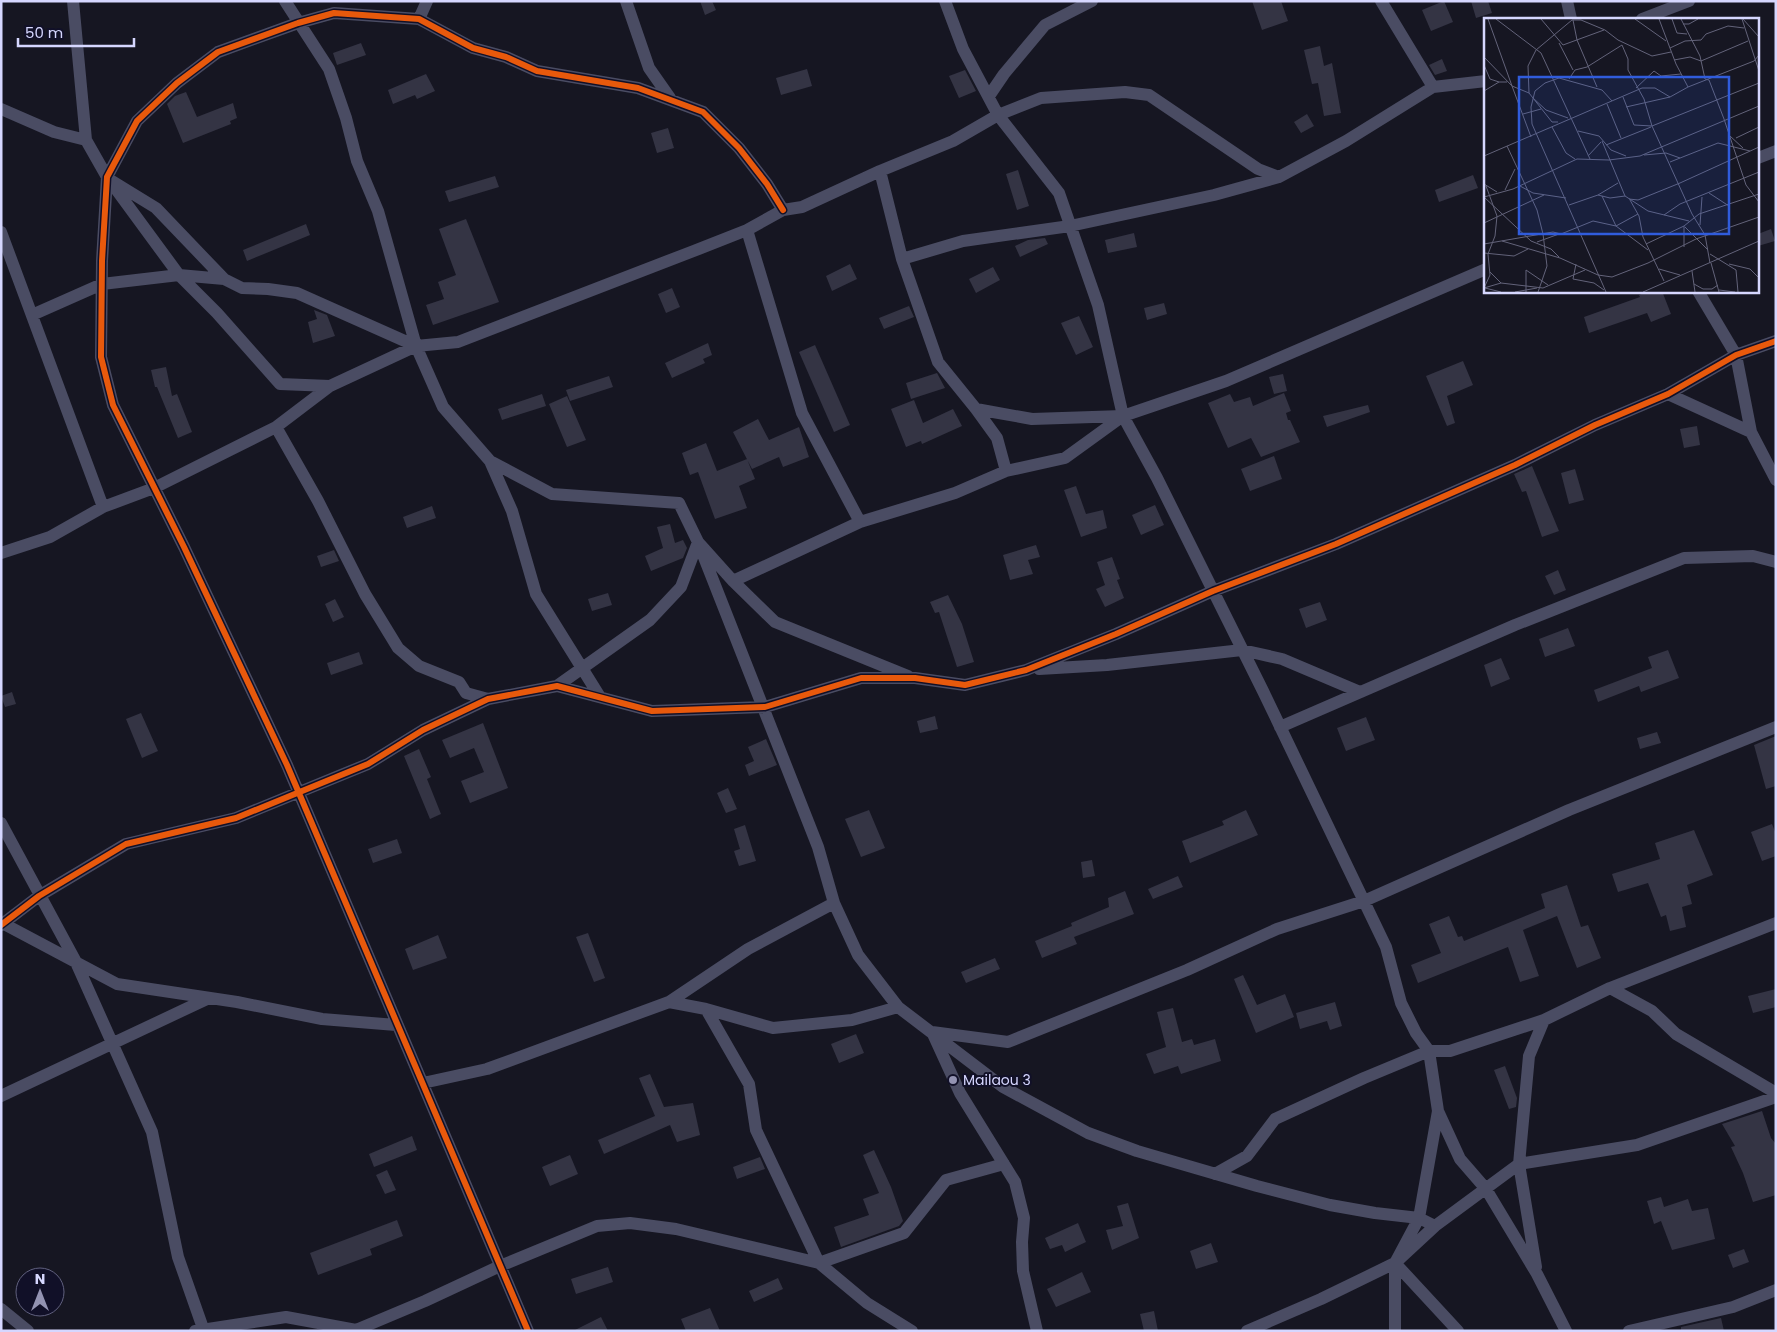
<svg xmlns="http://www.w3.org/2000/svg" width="1777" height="1332" font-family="Poppins,sans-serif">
<rect width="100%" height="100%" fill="#161622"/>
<path fill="#343444" d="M700,1H712L716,10L705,15Z
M1252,1H1281L1288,21L1262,30Z
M1444,1L1453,22L1431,31L1422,10Z
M1471,1H1488L1492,13L1476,18Z
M361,43L366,55L337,65L333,53Z
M1320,46L1324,66L1332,63L1341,113L1324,116L1318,83L1312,84L1304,50Z
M1442,59L1447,71L1435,75L1429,65Z
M807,69L812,86L781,95L776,78Z
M965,70L976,91L959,98L949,76Z
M426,74L435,91L417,99L415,95L393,104L388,90Z
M186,92L197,117L233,103L237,118L230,121L231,124L183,143L167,104L175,96Z
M1307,114L1314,126L1301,133L1294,122Z
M668,128L674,148L657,153L651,133Z
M1018,170L1029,206L1017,210L1006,174Z
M1473,175L1478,188L1439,202L1435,190Z
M495,176L499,187L449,202L445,191Z
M466,219L499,302L433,325L426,305L444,299L438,282L456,275L439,229Z
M306,224L310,235L247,261L243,250Z
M1771,229L1775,241L1758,246V234Z
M1134,233L1137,247L1108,253L1105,240Z
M1045,238L1048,244L1020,257L1015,246L1028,240Z
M850,264L857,279L832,291L826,276Z
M993,267L1000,280L976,293L969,279Z
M672,288L680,307L666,313L658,294Z
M1648,291H1662L1671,314L1651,322L1647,313L1589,333L1584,317L1640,297L1639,295Z
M1164,303L1167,314L1147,320L1144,308Z
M909,306L914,317L884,329L879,318Z
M314,310L327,315L335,336L313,343L308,322L317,319Z
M1079,316L1093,347L1076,355L1061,323Z
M708,343L712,355L703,359L705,363L672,378L665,363Z
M815,345L850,425L834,432L799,352Z
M1463,361L1473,385L1447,396L1455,423L1447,426L1426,376Z
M166,367L172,396L177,394L192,432L178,438L157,387H155L151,370Z
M937,373L945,388L911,399L906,383Z
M1283,374L1287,391L1274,394L1269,377Z
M609,376L613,387L570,401L566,390Z
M1284,393L1291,411L1286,413L1288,420H1290L1300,442L1261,457L1251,438L1228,448L1208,403L1230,394L1234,402L1250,397L1253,406Z
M542,394L546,406L502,420L498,409Z
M567,396L586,440L567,447L549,404Z
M914,400L923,423L953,409L962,426L922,444L921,441L906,447L891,409Z
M1368,405L1370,412L1327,427L1323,416Z
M758,419L769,440L799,427L809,457L783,467L779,457L752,469L733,432Z
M1697,426L1700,445L1684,448L1680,429Z
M706,443L717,471L747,459L755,479L739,486L747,508L715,519L698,472L690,475L682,453Z
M1274,456L1282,479L1250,491L1241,469Z
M1532,466L1559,531L1542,537L1526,491L1522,492L1514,474Z
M1575,469L1584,500L1569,504L1561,473Z
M1076,486L1086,514L1103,510L1107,528L1081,537L1064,490Z
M1155,505L1164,525L1141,535L1132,515Z
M432,506L436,518L407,528L403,517Z
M670,524L675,543L683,540L687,548L683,558L651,571L645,556L663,548L657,527Z
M1036,545L1040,557L1028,560L1033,574L1010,580L1003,555Z
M334,550L339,561L321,567L317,556Z
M1112,557L1120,579L1117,580L1124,598L1105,607L1096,589L1105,585L1097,562Z
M1558,570L1566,590L1554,595L1545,576Z
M608,593L612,605L592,611L588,599Z
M948,595L962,624L974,662L957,667L939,612L935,613L930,602Z
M335,599L344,617L333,622L325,604Z
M1320,602L1327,620L1306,628L1299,609Z
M1568,628L1575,646L1545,657L1539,639Z
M1668,650L1679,678L1641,692L1639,686L1598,702L1594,690L1652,668L1648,657Z
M359,652L363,664L331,675L327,663Z
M1501,658L1510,679L1491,687L1484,665Z
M12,692L16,704L5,707L1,696Z
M141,713L158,751L142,758L126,719Z
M935,716L938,729L920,733L917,721Z
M1366,717L1375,740L1346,751L1337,728Z
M483,723L508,788L470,803L461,781L484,772L474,748L450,758L442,740Z
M1657,732L1661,743L1640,749L1637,738Z
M1776,736V786L1766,789L1754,745Z
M766,739L777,765L749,776L745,765L754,761L748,747Z
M419,749L431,777L427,779L441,814L430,819L404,756Z
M728,788L737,809L726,813L717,793Z
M869,810L885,848L861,857L845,819Z
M1246,810L1258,835L1190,863L1182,841L1224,825L1222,821Z
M1772,824L1776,834V856L1762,861L1751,832Z
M745,825L756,861L739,866L734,851L740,849L734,829Z
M1694,830L1713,875L1687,885L1692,904L1682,907L1686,927L1670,931L1666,915L1661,917L1648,883L1618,892L1612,874L1660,859L1655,843Z
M397,839L402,853L373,863L368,849Z
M1092,860L1095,876L1083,878L1081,862Z
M1178,876L1183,887L1153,899L1148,889Z
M1567,885L1581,927L1588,925L1601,958L1577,968L1557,916L1523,930L1539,976L1520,982L1508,947L1418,983L1411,965L1441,953L1429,924L1449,916L1458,937L1462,936L1464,941L1545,908L1541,894Z
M1125,891L1134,914L1074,937L1077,944L1042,958L1035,941L1072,926L1071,923L1109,907L1108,898Z
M588,933L605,978L594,982L576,937Z
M438,935L447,958L413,970L405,949Z
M995,958L1000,969L966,983L961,972Z
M1243,975L1257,1005L1285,994L1294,1017L1256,1033L1234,979Z
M1776,989V1007L1753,1013L1748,996Z
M1335,1002L1342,1026L1330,1030L1327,1021L1300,1029L1296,1013Z
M1173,1008L1182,1042L1192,1039L1194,1045L1215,1039L1221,1061L1181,1074L1178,1066L1154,1074L1146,1054L1166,1047L1157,1012Z
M856,1034L864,1053L839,1063L831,1044Z
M1505,1066L1517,1098L1516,1107L1509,1109L1494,1070Z
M650,1074L664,1107L693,1103L700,1135L677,1142L670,1125L604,1154L598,1140L655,1116L639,1078Z
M1762,1111L1771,1138L1776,1144V1195L1753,1202L1743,1173L1731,1147L1735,1146L1722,1124Z
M412,1136L417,1150L374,1167L369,1154Z
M874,1150L891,1187L903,1221L899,1226L841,1247L834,1227L869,1215L863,1199L879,1193L863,1155Z
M570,1155L578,1174L550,1186L542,1167Z
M760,1157L765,1169L737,1179L733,1167Z
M387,1170L396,1190L385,1194L376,1175Z
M1661,1197L1664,1207L1688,1199L1692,1211L1708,1208L1715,1239L1672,1250L1661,1221L1654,1224L1647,1201Z
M1128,1203L1139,1238L1112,1250L1106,1230L1123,1226L1117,1206Z
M397,1220L403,1236L370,1249L372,1255L318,1275L310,1253Z
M1078,1223L1086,1242L1065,1252L1062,1245L1050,1249L1045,1238Z
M1211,1243L1218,1262L1196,1269L1190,1251Z
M1744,1249L1749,1262L1733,1268L1728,1255Z
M608,1267L613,1282L576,1294L571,1279Z
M1082,1272L1091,1292L1056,1307L1047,1289Z
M778,1278L783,1289L754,1302L749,1291Z
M710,1308L720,1331H686L681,1319Z
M1154,1311L1158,1331H1144L1140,1314Z
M601,1317L608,1331H573Z
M1721,1318L1724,1331H1681V1327Z"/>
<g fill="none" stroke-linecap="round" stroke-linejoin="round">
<path stroke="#4a4c63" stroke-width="12" d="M73,1L86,140L107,177L179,275L217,313L280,384L330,386
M285,1L329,69L346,118L357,161L378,211L416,346L443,407L490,461L552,494L679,503L698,542L733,581L775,622L908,676
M626,1L649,68L670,98
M945,1L963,49L998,115L1059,193L1098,305L1123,416L1157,478L1263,691L1386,947L1401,1003L1416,1033L1429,1051L1438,1111L1460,1159L1486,1189L1537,1274L1566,1331
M1381,1L1433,87
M1567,1L1571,19
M419,19L427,1
M1642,19L1689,1
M989,96L1004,74L1045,25L1092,1
M1,109L54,132L86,140
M1758,158L1776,151
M880,171L902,259L938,362L976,409L1032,419L1123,416L1226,381L1486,269
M112,181L156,208L224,279L242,288L268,289L297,293L416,346
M747,230L802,413L860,522
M1,232L103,507
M902,259L963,241L1070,226L1214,195L1279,177L1346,141L1433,87L1486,81
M1698,291L1736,355L1751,432L1776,480
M32,315L102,284L179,275L224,279
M1668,394L1751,432
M976,409L997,438L1006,471
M276,427L318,501L365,594L398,648L419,666L459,682L466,693L488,699
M490,461L512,511L536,594L600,697
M698,542L818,847L834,903L858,955L898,1007L1003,1087L1088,1133L1137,1151L1257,1186L1330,1205L1375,1213L1419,1218L1435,1226
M1,553L50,537L103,507L154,488L276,427L330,386L416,346L458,342L691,252L747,230L783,210L802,207L880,171L953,141L998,115L1041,98L1125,92L1149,95L1258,169L1279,177
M733,581L860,522L955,493L1006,471L1065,458L1123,416
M1039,669L1107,665L1242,650L1282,659L1360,692
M557,686L650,620L681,587L698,542
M1280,727L1515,625L1684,558L1753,556L1776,562
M1,823L75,960L152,1132L178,1257L204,1331
M4,924L117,984L237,1002L322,1019L396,1025
M1,925L39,896L126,844L236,818L368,764L423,730L488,699L557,686L652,711L765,707L861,678H915L965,685L1026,670L1116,634L1213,591L1336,544L1515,465L1595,425L1668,394L1736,355L1776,341
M1610,988L1652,1011L1676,1034L1776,1093
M669,1002L706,1009L773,1028L852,1020L898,1007
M706,1009L749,1084L756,1130L819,1263L904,1233L946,1180L1004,1164
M932,1032L1008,1042L1187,970L1277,929L1364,901L1569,810L1776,727
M933,1034L960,1093L1015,1182L1024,1218L1022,1242L1023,1271L1037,1331
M423,1083L487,1069L669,1002L748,949L834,903
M1,1096L209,998
M1215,1174L1247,1156L1275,1119L1364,1078L1429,1051H1450L1544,1020L1610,988L1776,923
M1395,1263L1458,1331
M1536,1267L1519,1164L1529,1056L1544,1020
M1,1309L28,1331
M195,1331L286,1317L356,1330L425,1301L500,1266L597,1226L630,1223L676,1229L819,1263L867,1303L912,1331
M528,1331L287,765L184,547L113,405L101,357L102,261L107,177L137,121L177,83L218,52L298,23L334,13L419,19L473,48L506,57L537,71L638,88L703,112L739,148L767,184L783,210
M1247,1331L1321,1299L1395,1263L1435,1226L1519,1164L1637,1145L1776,1097
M1395,1331V1263L1419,1218L1438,1111
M1629,1331L1733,1307L1776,1290"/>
<defs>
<path id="cycleway" d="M1,925L39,896L126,844L236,818L368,764L423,730L488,699L557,686L652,711L765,707L861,678H915L965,685L1026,670L1116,634L1213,591L1336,544L1515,465L1595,425L1668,394L1736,355L1776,341
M528,1331L287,765L184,547L113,405L101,357L102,261L107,177L137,121L177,83L218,52L298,23L334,13L419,19L473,48L506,57L537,71L638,88L703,112L739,148L767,184L783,210"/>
</defs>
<use href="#cycleway" stroke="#111028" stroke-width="9"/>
<use href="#cycleway" stroke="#e8590c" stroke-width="6"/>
</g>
<circle fill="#9393b2" stroke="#111028" stroke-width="2" cx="953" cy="1080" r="5"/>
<g text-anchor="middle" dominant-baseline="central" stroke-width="4" stroke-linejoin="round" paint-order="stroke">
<g font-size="14" fill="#d6d7ff" stroke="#111028" text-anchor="start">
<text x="963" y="1080">Mailaou 3</text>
</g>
</g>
<g transform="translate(1484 18)">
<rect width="275" height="275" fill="#161622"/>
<path fill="none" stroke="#63637a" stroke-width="1" d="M4,1L28,68L45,75M12,1L57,35L106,141M57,1L79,27L120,12M151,1L182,23M175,1L192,46L204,69M188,1L193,15L203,16M197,1L216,38L221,61L225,62L240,101L262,167L275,184M258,1L275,53M259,1L275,19M89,2L93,22L113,69M199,6H205L214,1M75,25L89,52M138,27L144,41V52L160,81L168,108L208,196L221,217L226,245M186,30L201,23L217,22L222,16L244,8L260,10M0,39L28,68L47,119M190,42L206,39L217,43L264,23M0,47L6,61L15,64M85,61L91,52L103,49L138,27M152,70L170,53L177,58L197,56M0,73L15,64H23M139,79L150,107L168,108L275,65M49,80L62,92L84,100M123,86L137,120M142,89L186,79L204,69L270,43L275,37M39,96L57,91M74,104H68L45,75L44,48L52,32L88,2H97L121,12L134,22L168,38L187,34M68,109L82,135L91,141M94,113L115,118L127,132L142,138M246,118L259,130M252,120L275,109M118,123L141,178L164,193L205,203M122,127L167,109M23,128L53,192L59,216L63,248L54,274M160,137L182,135L196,140M0,138L158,70H171L186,79M104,138L117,124M186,144L234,125L266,133M0,166L13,174M36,168L49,175L82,180M21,172L31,151M225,175L245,188M114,177L126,180L141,178M118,178L132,208L154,196M0,179L29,171L93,141L125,142L156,138L275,88M0,179L47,223L67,231L75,239M145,181L154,182L196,165L275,129M146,182L155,198L159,219L180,263M85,187L114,177L134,165M180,197L196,186L275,154M0,205L60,177M216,207L218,179M201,209L224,232M18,223L76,240L114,257L128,259L164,245L212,221L275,199M53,224L75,216M0,226L69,214L77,216L109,203L132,208L164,232M162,226L200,208L215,196L275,176M200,229V208M0,235L30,238L44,231M226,236L252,252L254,274M227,245L235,274M92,246L89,261L110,265L120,272M245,246L266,251L275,260M175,251L196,257M208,253L211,274M6,254L17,265M210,266L219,271H228L234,267M0,270L6,257L4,236L11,218L13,198L2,168M0,270L17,265L59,270L101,252M1,270L17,274M235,272L251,274M31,274L53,270M42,274V252L64,267M122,274L48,106L47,89L51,73L61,65L75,60L118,72L128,83M159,274L275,223"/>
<path fill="#305cdc" fill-opacity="0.15" stroke="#305cdc" stroke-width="2.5" d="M35,59H245V216H35Z"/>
<rect width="275" height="275" fill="none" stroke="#d6d7ff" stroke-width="2.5"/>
</g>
<rect width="1777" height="1332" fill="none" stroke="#d6d7ff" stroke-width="5"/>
<g transform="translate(40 1292)"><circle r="24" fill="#111028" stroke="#60607e"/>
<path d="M0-4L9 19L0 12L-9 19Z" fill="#9393b2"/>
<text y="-8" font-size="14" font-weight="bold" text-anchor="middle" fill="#d6d7ff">N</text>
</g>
<path d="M18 38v8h116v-8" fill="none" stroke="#d6d7ff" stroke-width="2.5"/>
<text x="25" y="38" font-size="15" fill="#d6d7ff" stroke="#111028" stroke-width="4" paint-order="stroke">50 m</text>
</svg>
